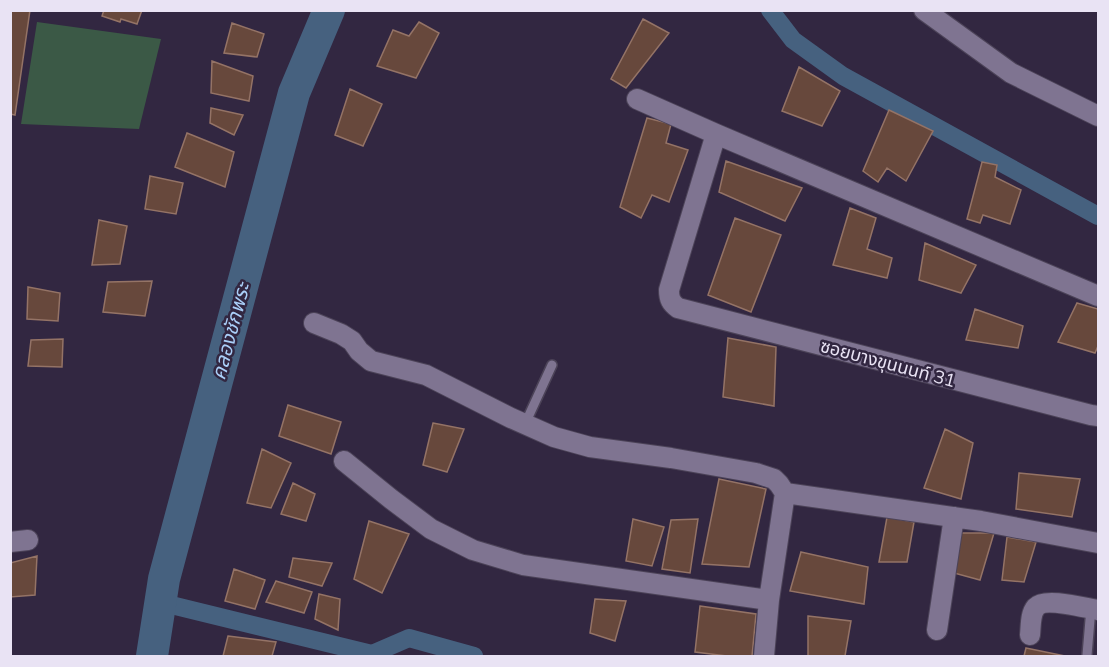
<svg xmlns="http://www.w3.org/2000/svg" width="1109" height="667" font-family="Mulish,'Noto Sans Thai',sans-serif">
<rect width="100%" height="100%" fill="#322741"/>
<path fill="#3b5946" d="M37,22L161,39L139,129L21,124Z"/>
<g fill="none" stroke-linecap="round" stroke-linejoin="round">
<path stroke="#46617f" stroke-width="18" d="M770,10L793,40L843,76L1098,216
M159,602L372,654L409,638L474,656"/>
<path stroke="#46617f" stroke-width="32" d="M152,656L164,579L294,93L329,10"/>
</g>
<path fill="#67483c" stroke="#947366" stroke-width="1.5" d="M10,10H30L15,115L10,114Z
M104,10H142L137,24L121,19L120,22L102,16Z
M643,19L669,33L626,88L611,79Z
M419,22L439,33L416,78L377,66L393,30L409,36Z
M232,23L264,34L257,57L224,53Z
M212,61L253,76L249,101L211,93Z
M799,67L840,91L822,126L782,111Z
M350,89L382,104L363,146L335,135Z
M211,108L243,115L234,135L210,123Z
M889,110L933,131L906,181L887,168L878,182L863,171Z
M647,118L671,124L666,143L688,150L669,202L652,195L641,218L620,207Z
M187,133L234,152L225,187L175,167Z
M726,161L802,188L785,221L719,192Z
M982,162L997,165L995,177L1021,190L1010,224L983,215L980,223L967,219Z
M150,176L183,183L176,214L145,209Z
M850,208L876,218L867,249L892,258L887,278L833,265Z
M735,218L781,235L751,312L708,295Z
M99,220L127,226L120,264L92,265Z
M925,243L976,265L961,293L919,280Z
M152,281L145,316L103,312L108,282Z
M28,287L60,293L58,321L27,319Z
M1077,303L1098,309V346L1095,353L1058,342Z
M975,309L1023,326L1018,348L966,340Z
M728,338L776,347L774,406L723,397Z
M63,339L62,367L28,366L31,340Z
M288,405L341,422L331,454L279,436Z
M433,423L464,429L447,472L423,465Z
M945,429L973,443L961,499L924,488Z
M262,449L291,463L271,508L247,503Z
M1019,473L1080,479L1072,517L1016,509Z
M719,479L766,489L749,567L702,564Z
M293,483L315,494L306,521L281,514Z
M887,517L914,522L907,562H879Z
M633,519L664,527L652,566L626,561Z
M698,519L690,573L662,569L671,520Z
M369,521L409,534L382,593L354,579Z
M961,533H994L980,580L954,573Z
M1007,537L1036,542L1024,582L1002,580Z
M801,552L868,567L864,604L790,591Z
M37,556L35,595L10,597V563Z
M293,558L332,563L322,586L289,577Z
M234,569L265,580L255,609L225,601Z
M276,581L312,592L304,613L266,602Z
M319,594L340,599L338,630L315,619Z
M595,599L626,601L615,641L590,633Z
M700,606L756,614L752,656H727L695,652Z
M808,616L851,621L845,656H808Z
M228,636L276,642L272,656H223Z
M1026,648L1065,656H1024Z"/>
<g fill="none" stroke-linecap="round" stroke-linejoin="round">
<defs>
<path id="service" d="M525,424L552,365
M1087,655L1091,608"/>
<path id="minor" d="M924,10L1011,73L1098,116
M637,99L716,134L1098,296
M716,134L669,290C669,299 671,303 678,308L1091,415L1098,416
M314,323L341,334L352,341L359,351L371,361L426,375L511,418L554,437L590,447L671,458L756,473L774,479L779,484L785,493L769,600L764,656
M344,461L391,499L431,529L473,550L523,565L769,600
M785,493L981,521L1098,543
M10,542L28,540
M937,630L954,517
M1030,635C1031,626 1030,614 1036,607C1045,597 1085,608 1098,610"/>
</defs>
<use href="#service" stroke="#4c4358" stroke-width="12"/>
<use href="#minor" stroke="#4c4358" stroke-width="22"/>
<use href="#service" stroke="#7f7491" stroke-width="9"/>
<use href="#minor" stroke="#7f7491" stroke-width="20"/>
</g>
<g text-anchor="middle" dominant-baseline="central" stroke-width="5" stroke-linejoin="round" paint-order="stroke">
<g font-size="18" fill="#e9e3f4" stroke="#322741">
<text transform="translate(888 363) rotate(15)">ซอยบางขุนนนท์ 31</text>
</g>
<g font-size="20" font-style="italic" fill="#aacff8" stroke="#322741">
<text transform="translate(230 331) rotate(-75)">คลองชักพระ</text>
</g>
</g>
<rect width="1109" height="667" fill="none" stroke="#e9e3f4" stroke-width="24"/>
</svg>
